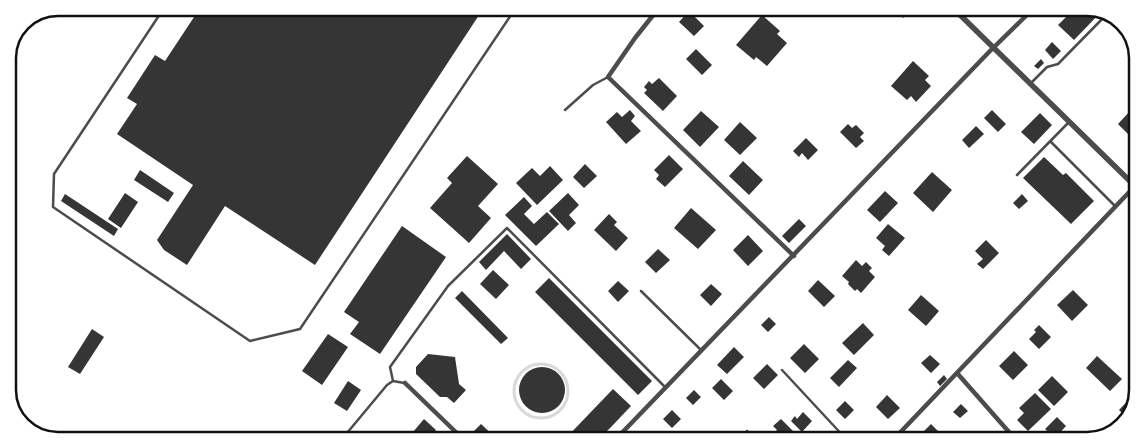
<svg xmlns="http://www.w3.org/2000/svg" width="1145" height="448" font-family="Ubuntu,sans-serif">
<rect width="100%" height="100%" fill="#fff"/>
<g fill="none" stroke-linecap="round" stroke-linejoin="round">
<path stroke="#d9d9d9" stroke-width="3" d="M514 391a27 27 0 1 1 54 0a27 27 0 1 1-54 0Z"/>
</g>
<path fill="#353535" d="M200,8L483,9L315,265L225,206L187,265L164,250L157,240L193,185L117,134L137,104L127,98L155,55L165,61Z
M894,10H910L903,18Z
M1073,10H1103L1074,40L1058,25Z
M689,11L704,26L694,36L679,22Z
M762,15L780,31L777,34L787,43L767,66L756,57L754,60L736,45Z
M1052,42L1061,51L1053,59L1045,50Z
M696,49L712,65L702,75L686,59Z
M1137,53V72L1128,63Z
M1041,59L1044,63L1038,69L1034,66Z
M913,61L929,76L925,80L931,86L916,102L911,96L907,100L891,86Z
M659,78L677,96L663,111L644,93L647,90L644,87L649,81L652,84Z
M630,110L635,116L631,121L641,131L626,144L606,122L617,112L622,117Z
M992,110L1006,124L998,132L984,118Z
M701,111L719,127L700,147L683,130Z
M1130,111L1137,118V126L1129,135L1118,124Z
M1040,113L1052,125L1034,144L1021,132Z
M740,122L757,138L740,155L724,140Z
M848,124L852,128L856,125L864,133L860,137L864,141L856,148L840,132Z
M976,126L984,134L969,148L962,140Z
M806,138L818,150L808,160L802,153L799,157L793,151Z
M669,155L683,169L665,187L656,179L659,175L654,170Z
M467,156L498,184L478,206L491,218L469,243L430,208L452,183L447,178Z
M1044,157L1063,175L1066,173L1094,201L1071,224L1023,178Z
M743,161L763,180L749,195L729,176Z
M585,164L597,176L584,188L573,177Z
M550,166L563,180L537,205L516,183L532,168L540,176Z
M140,170L174,193L168,202L134,180Z
M932,172L952,190L933,212L913,193Z
M885,191L898,203L880,222L867,210Z
M125,193L138,202L121,228L108,219Z
M568,193L579,205L569,215L576,223L568,231L549,211Z
M65,194L118,229L114,236L61,201Z
M1022,194L1028,201L1019,209L1013,203Z
M524,197L532,206L524,214L534,224L547,212L559,224L536,246L505,215Z
M691,208L716,230L698,249L674,228Z
M609,214L617,222L614,225L628,238L616,251L594,230Z
M799,219L806,226L789,243L782,236Z
M888,224L905,238L889,256L882,250L885,246L876,238Z
M402,226L446,257L380,354L350,334L359,322L344,312Z
M507,234L531,259L521,269L504,251L486,270L479,262Z
M748,235L763,251L748,266L733,250Z
M986,240L999,253L983,269L977,264L983,259L975,251Z
M658,249L670,260L656,273L645,262Z
M856,260L862,266L866,262L872,268L869,271L875,277L861,293L857,289L855,291L848,284L849,282L842,276Z
M493,270L509,285L496,299L480,284Z
M549,278L652,381L638,395L535,292Z
M818,280L835,296L824,307L808,291Z
M618,281L629,291L618,302L608,291Z
M711,284L722,294L711,306L700,295Z
M1073,290L1088,305L1072,321L1057,305Z
M462,291L508,338L501,344L455,298Z
M921,295L939,311L926,326L908,310Z
M769,317L776,324L768,332L761,325Z
M863,323L874,335L854,355L842,343Z
M1039,325L1051,337L1039,349L1029,339L1036,332L1034,330Z
M92,329L104,337L80,374L68,367Z
M328,334L348,347L322,385L302,371Z
M804,344L819,359L805,373L790,358Z
M734,347L744,357L727,374L717,365Z
M1014,351L1028,365L1013,380L999,366Z
M428,354L455,357L459,384L466,390L454,403L447,397H440L416,374V367Z
M930,355L940,364L931,373L921,363Z
M1097,356L1122,379L1110,391L1086,368Z
M848,360L857,368L839,387L830,378Z
M767,364L778,375L764,389L753,378Z
M519 390a23 23 0 1 1 46 0a23 23 0 1 1-46 0Z
M944,375L947,379L940,386L937,382Z
M1052,376L1068,392L1054,406L1038,390Z
M721,379L733,391L724,400L712,388Z
M348,381L361,390L347,411L334,403Z
M613,389L631,406L613,425L599,439H565Z
M694,390L701,397L693,405L686,398Z
M1035,393L1051,409L1028,431L1017,420L1024,413L1019,408Z
M1135,393V407L1127,418L1119,410Z
M887,395L900,408L888,419L876,407Z
M845,401L854,410L845,419L836,410Z
M961,404L968,411L960,418L953,412Z
M672,410L681,419L672,428L663,419Z
M803,412L812,421L802,432L791,421L795,416L797,419Z
M1057,417L1066,426L1055,438L1045,429Z
M424,419L436,430L428,439H407Z
M781,419L797,435L793,440H767L777,430L773,426Z
M481,424L497,439H481L473,432Z
M931,424L941,434L935,440H924L919,436Z
M1106,427L1111,432L1096,438Z"/>
<g fill="none" stroke-linecap="round" stroke-linejoin="round">
<path stroke="#4c4c4c" stroke-width="2.5" d="M164,8L54,174L53,207L250,341L300,329L515,9
M1031,83L1047,67L1058,64L1108,13
M565,110L593,85L608,77
M1050,141L1115,206
M1017,175L1069,122
M641,291L701,350
M782,370L847,440
M393,381L390,367L448,286L507,228L665,387
M747,431L756,440
M342,439L387,385L393,381L404,383"/>
<path stroke="#4c4c4c" stroke-width="4.5" d="M658,9L635,38L608,77L794,256
M957,373L1016,440
M405,383L463,439
M616,439L989,52L1032,10
M893,440L1135,186"/>
<path stroke="#4c4c4c" stroke-width="5.5" d="M955,10L1136,187"/>
</g>
<path d="M0 0H1145V448H0ZM58 16H1087A42 42 0 0 1 1129 58V390A42 42 0 0 1 1087 432H58A42 42 0 0 1 16 390V58A42 42 0 0 1 58 16Z" fill="#fff" fill-rule="evenodd"/>
<path fill="none" stroke="#111" stroke-width="2.5" d="M58 16H1087A42 42 0 0 1 1129 58V390A42 42 0 0 1 1087 432H58A42 42 0 0 1 16 390V58A42 42 0 0 1 58 16Z"/>
</svg>
